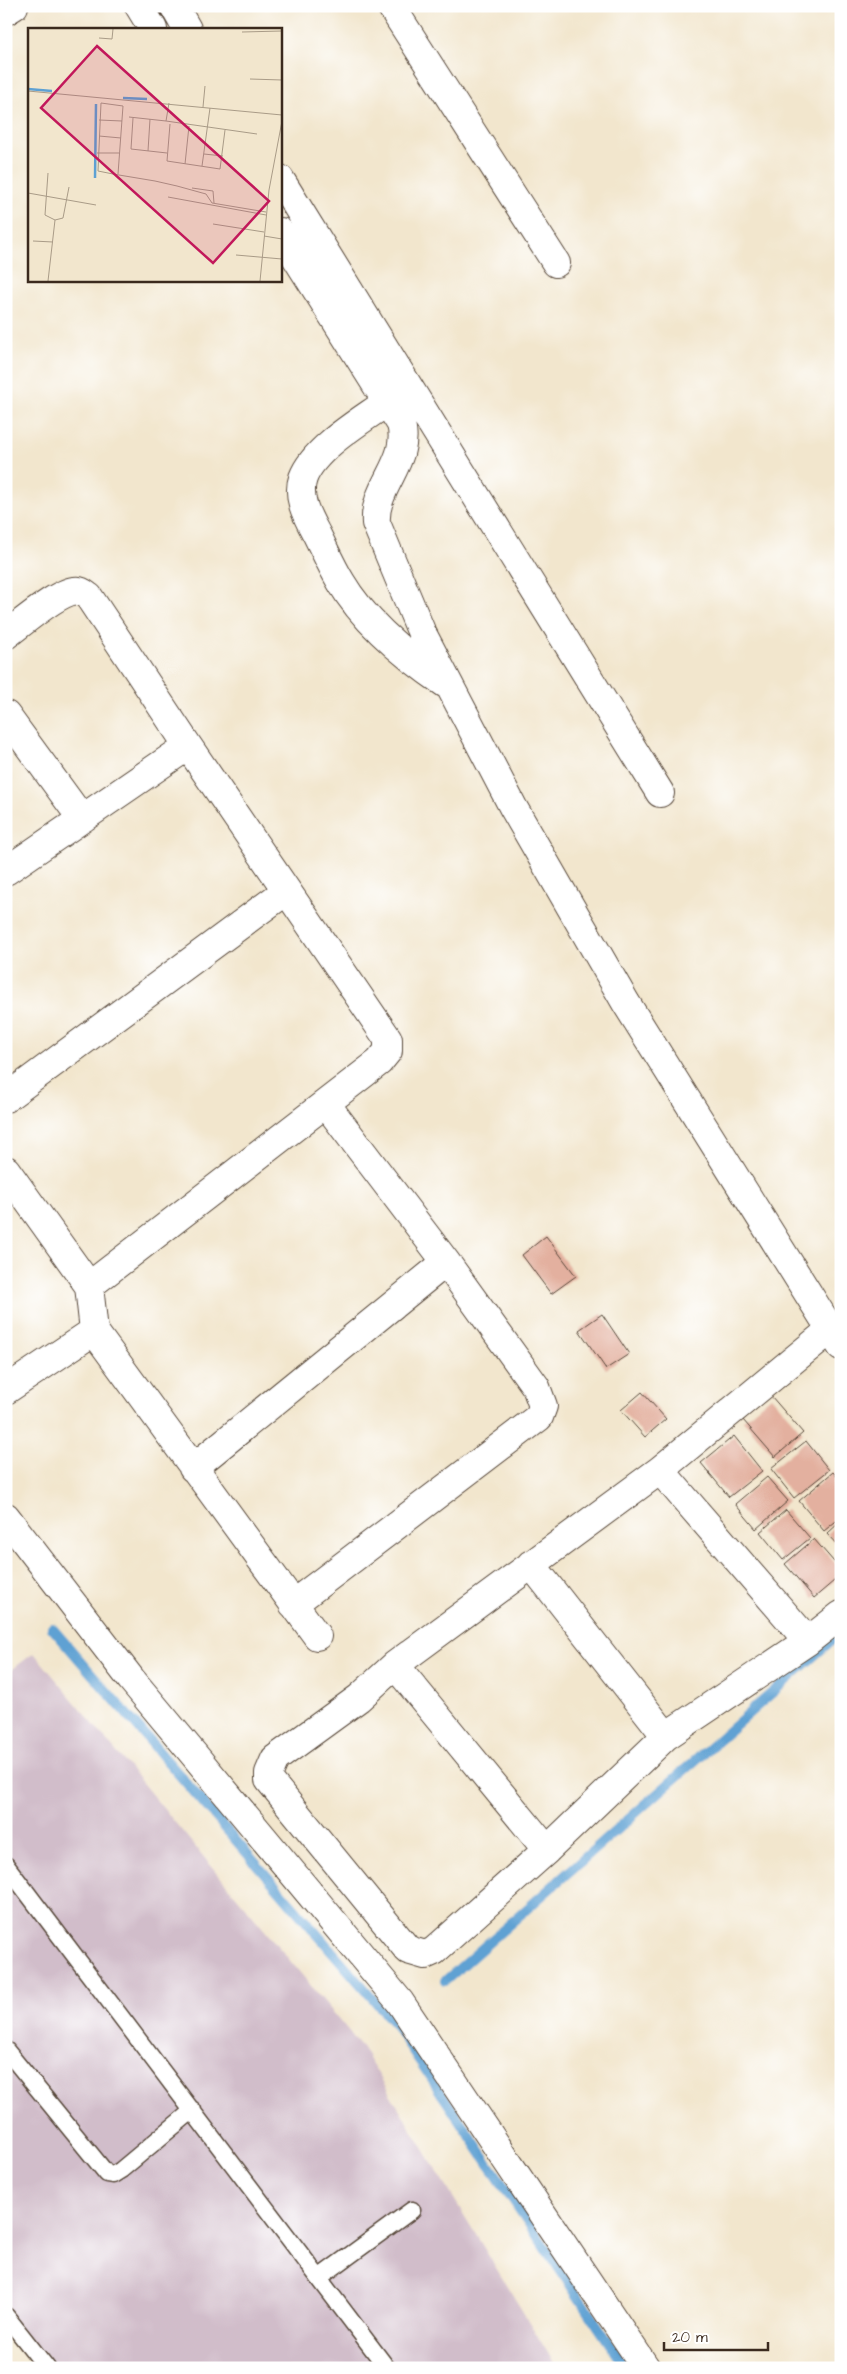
<svg xmlns="http://www.w3.org/2000/svg" width="847" height="2374" font-family="'Architects Daughter',sans-serif">
  <style>
    .industrial { fill: #d1bdca }
    .lines { fill: none; stroke-linecap: round; stroke-linejoin: round }
    .stream { stroke: #5ea1d3; stroke-width: 10 }
    .building { fill: #e3b09f }
    .lane-casing { stroke: #564638; stroke-width: 19 }
    .street-casing { stroke: #564638; stroke-width: 30 }
    .secondary-casing { stroke: #564638; stroke-width: 30 }
    .lane { stroke: #fff; stroke-width: 16 }
    .street { stroke: #fff; stroke-width: 28 }
    .secondary { stroke: #fff; stroke-width: 28 }
    .inset-river { fill: none; stroke: #5ea1d3; stroke-width: 2.5 }
    .inset-road { fill: none; stroke: #a99b87; stroke-width: 1 }
    .view { fill: #c2185b; fill-opacity: 0.15; stroke: #c2185b; stroke-width: 2.5 }
    .inset-edge { fill: none; stroke: #3b2a1e; stroke-width: 2.5 }
  </style>
  <rect width="100%" height="100%" fill="#fff"/>
  <filter id="ink" filterUnits="userSpaceOnUse"><feTurbulence type="fractalNoise" baseFrequency=".02" numOctaves="2"/><feDisplacementMap in="SourceGraphic" scale="10" xChannelSelector="R" yChannelSelector="G"/><feConvolveMatrix kernelMatrix="1 2 1 2 8 2 1 2 1" color-interpolation-filters="sRGB"/></filter>
  <filter id="wash" filterUnits="userSpaceOnUse"><feTurbulence type="fractalNoise" baseFrequency=".0096" numOctaves="4" result="noise"/><feDisplacementMap in="SourceGraphic" scale="20" xChannelSelector="R" yChannelSelector="G"/><feGaussianBlur stdDeviation="1.12" result="paint"/><feColorMatrix in="noise" values="0 0 0 0 0 0 0 0 0 0 0 0 0 0 0 0 0 1.4 0 .05"/><feComposite in="paint" operator="in"/></filter>
  <g filter="url(#wash)">
    <rect width="100%" height="100%" fill="#f2e6cd"/>
    <path class="industrial" d="M34,1653L361,2046L557,2368H37L6,2329V1674Z"/>
    <g class="lines">
      <path class="stream" d="M52,1628L394,2023L626,2368
        M445,1981L841,1632"/>
    </g>
    <g id="blocks">
      <path class="building" d="M546,1236L576,1276L551,1294L522,1255Z
        M602,1314L629,1354L606,1369L579,1330Z
        M642,1392L666,1419L645,1437L621,1410Z
        M771,1396L803,1433L775,1457L743,1420Z
        M734,1436L762,1471L729,1497L701,1463Z
        M806,1441L829,1470L794,1498L771,1469Z
        M833,1472L841,1481V1517L824,1531L799,1501Z
        M767,1477L788,1501L756,1529L735,1504Z
        M786,1510L810,1538L783,1560L760,1532Z
        M841,1521V1549L827,1534Z
        M814,1539L841,1570V1575L814,1598L785,1564Z"/>
    </g>
  </g>
  <g filter="url(#ink)">
    <use href="#blocks" fill-opacity="0" stroke="#564638" stroke-width="1"/>
    <g class="lines">
      <defs>
        <path id="lane" d="M6,1865L387,2368
          M6,2050L107,2174L113,2175L121,2170L193,2110
          M320,2277L412,2210
          M6,2316L47,2368"/>
        <path id="street" d="M139,6L153,29
          M174,6L187,29
          M391,6L556,263
          M280,179L660,793
          M280,232L401,424C411,461 373,487 376,523L421,631L513,807L626,1003L841,1346
          M387,402C361,421 314,448 303,478C296,498 308,518 317,535C325,551 332,567 341,582C365,623 408,658 446,684
          M6,635C20,625 64,586 79,591C82,591 86,595 89,597L188,746L388,1039V1051L379,1062L89,1286
          M6,715L82,819
          M6,871L188,746
          M6,1098L286,891
          M6,1170L89,1286L94,1331
          M830,1330L660,1470L395,1665L359,1698L275,1759L269,1773V1780L408,1950L425,1955L434,1951L547,1850L666,1736L808,1641L841,1615
          M6,1390L94,1331L317,1636
          M193,1468L446,1262
          M660,1470L808,1641
          M6,1517L131,1679L400,2002L646,2368
          M531,1564L666,1736
          M293,1604L539,1417L543,1406L536,1387L446,1262L326,1104
          M395,1665L547,1850"/>
        <path id="secondary" d="M6,11L14,6"/>
      </defs>
      <use href="#lane" class="lane-casing"/>
      <use href="#street" class="street-casing"/>
      <use href="#secondary" class="secondary-casing"/>
      <use href="#lane" class="lane"/>
      <use href="#street" class="street"/>
      <use href="#secondary" class="secondary"/>
    </g>
  </g>
  <g transform="translate(28 28)">
    <rect width="254" height="254" fill="#f2e6cd"/>
    <path class="inset-river" d="M0,61L24,63M95,70L119,71M67,150L68,76"/>
    <path class="inset-road" d="M214,4L254,3M71,10L84,11L85,1M222,51L254,52M0,63L254,87M175,79L177,58M101,89L138,93L141,75M105,90L103,121L139,125M71,92L94,93M138,93L229,106M142,96L139,133L192,141L197,102M71,108L93,110M120,123L122,91M69,125H91M176,126L195,128M157,136L161,98M174,138L182,80M20,145L17,187L27,192M90,146L95,78L73,75L70,143L85,146L127,153L149,158L178,166L184,175L238,184M164,160L185,163L186,175M0,165L68,177M140,169L238,187M185,196L236,204M236,208L254,211M5,213L25,214M208,227L254,231M20,253L27,192L35,190L41,159M232,253L241,162L254,93"/>
    <path class="view" d="M69,18L241,173L185,235L13,80Z"/>
    <rect width="254" height="254" class="inset-edge"/>
  </g>
  <rect width="847" height="2374" fill="none" stroke="#fff" stroke-width="25"/>
  <path d="M664 2342v8h104v-8" fill="none" stroke="#3b2a1e" stroke-width="2.5"/>
  <text x="672" y="2342" font-size="15" fill="#3b2a1e" stroke="#ffffff" stroke-width="4" paint-order="stroke">20 m</text>
</svg>
